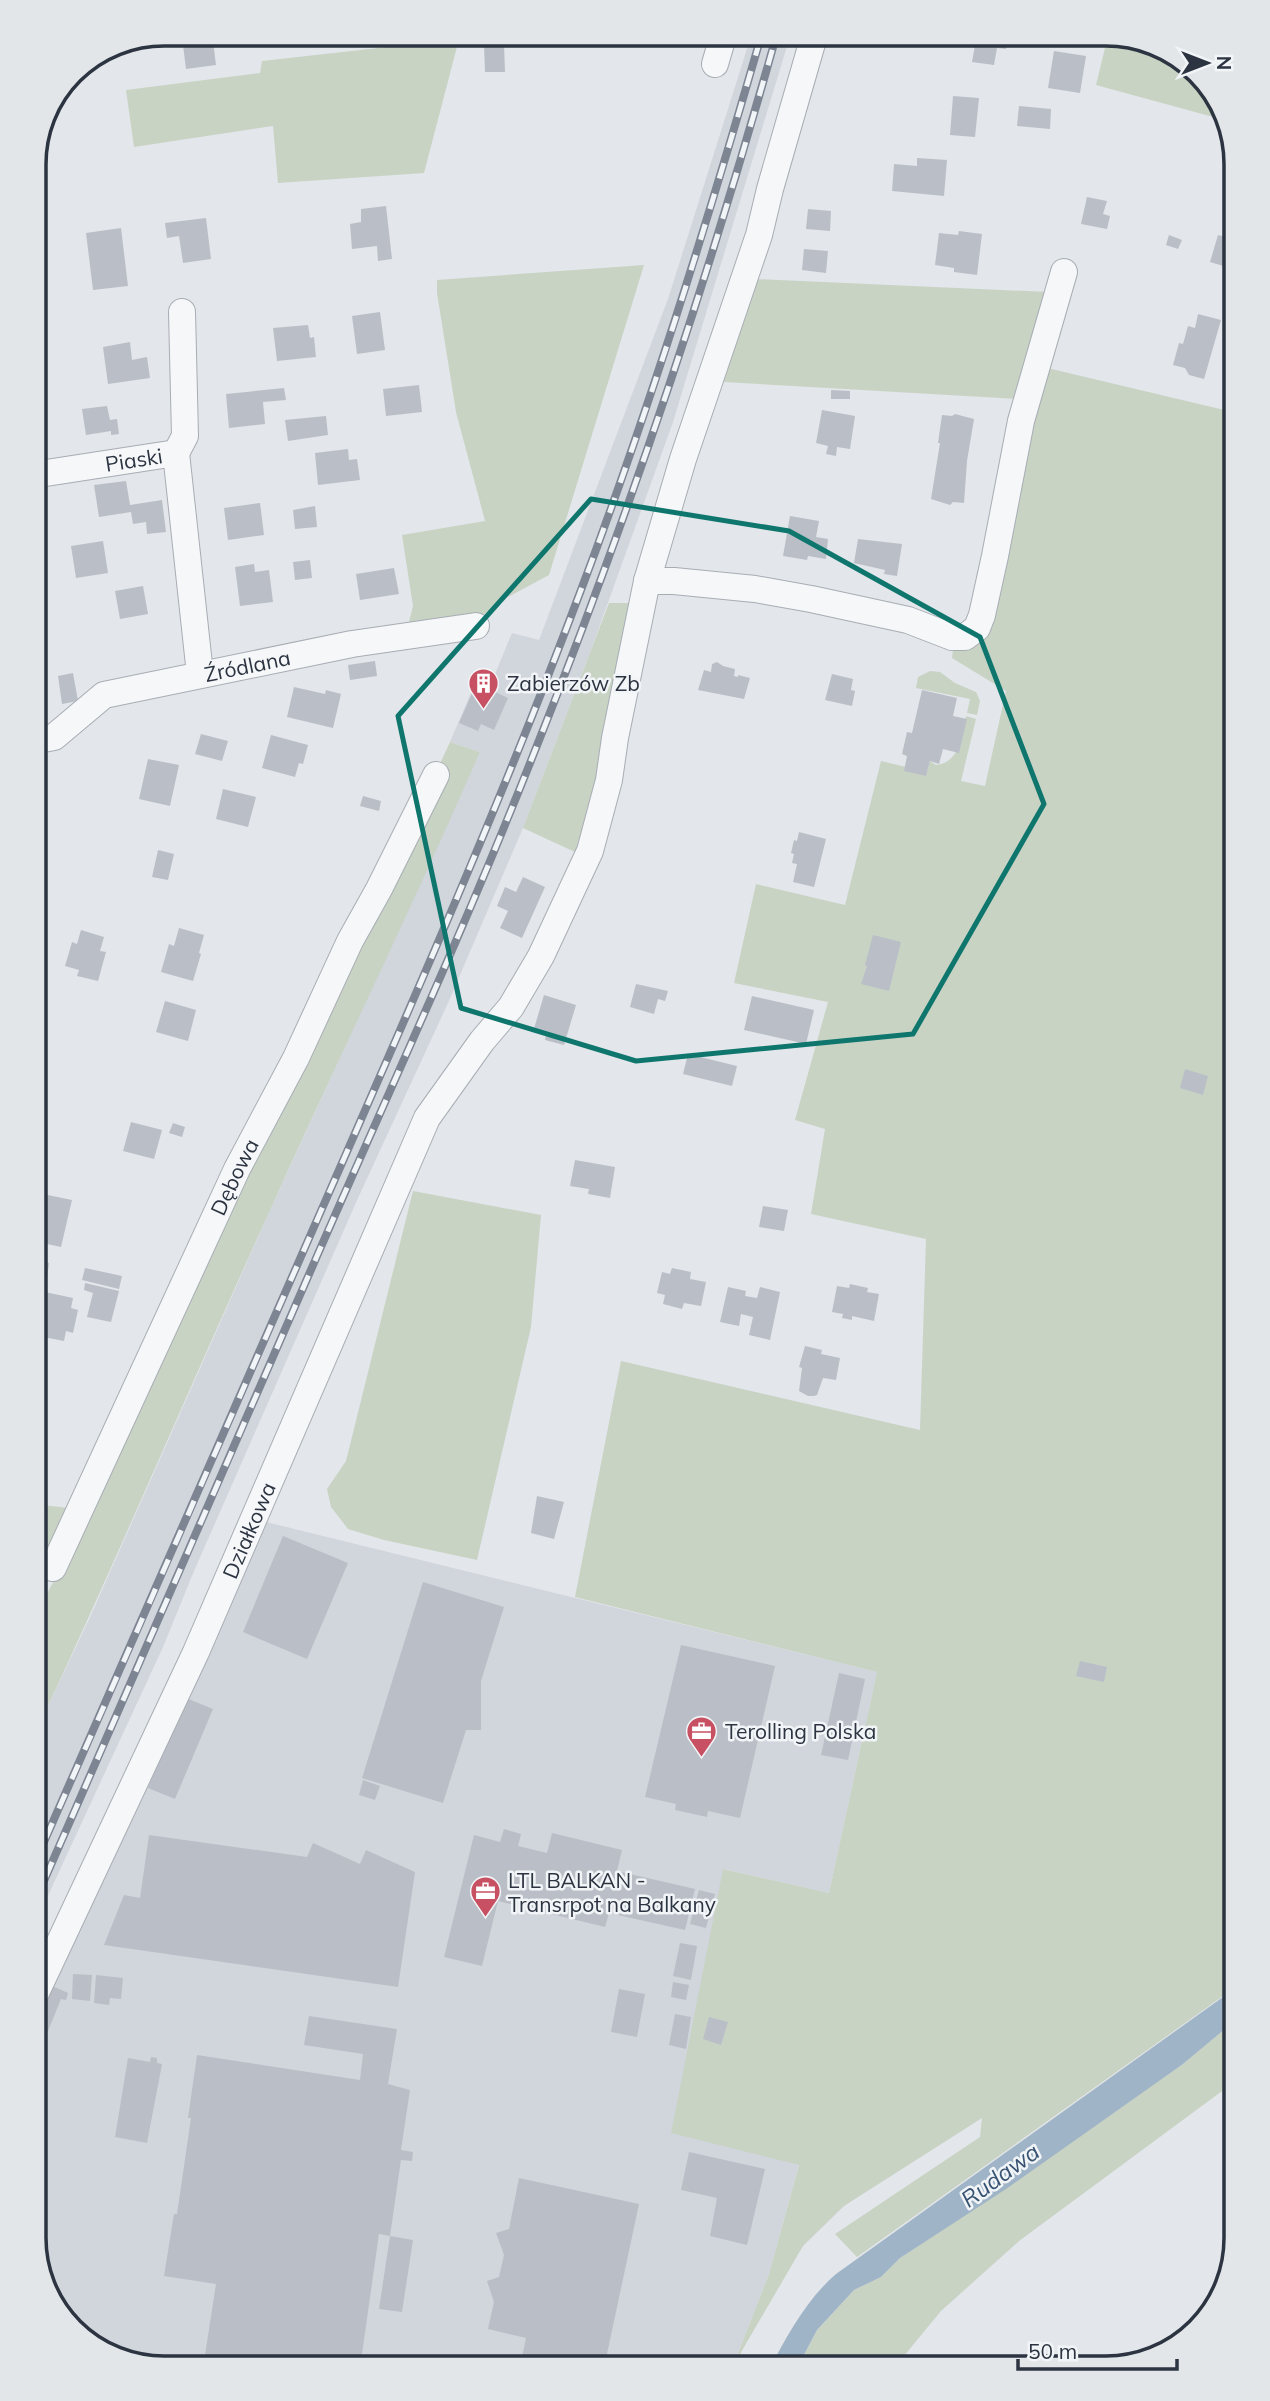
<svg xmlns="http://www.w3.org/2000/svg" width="1270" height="2401" font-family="Mulish,sans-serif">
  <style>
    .built { fill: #d1d5dc }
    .green { fill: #c8d3c4 }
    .water { fill: #a0b4c8 }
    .building { fill: #babfc7 }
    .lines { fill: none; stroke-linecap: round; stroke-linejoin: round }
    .minor-casing { stroke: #a8adb4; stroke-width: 28 }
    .minor { stroke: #f5f7f9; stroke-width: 26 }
    .rail-casing { stroke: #7d8593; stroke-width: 8 }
    .rail { stroke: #f2f5f7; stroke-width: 5; stroke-dasharray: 16; stroke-linecap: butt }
    .marked { fill: none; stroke: #0f766e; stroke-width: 5; stroke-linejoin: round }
    .labels { text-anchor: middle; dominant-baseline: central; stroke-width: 5; stroke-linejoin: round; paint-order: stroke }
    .street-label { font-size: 21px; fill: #2c3441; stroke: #f2f5f7 }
    .poi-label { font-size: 21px; fill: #2c3441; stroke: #f2f5f7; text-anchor: start }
    .water-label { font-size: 23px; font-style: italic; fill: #385373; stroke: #f2f5f7 }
    .rim { fill: none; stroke: #2c3441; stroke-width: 3.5 }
  </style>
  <rect width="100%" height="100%" fill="#e3e6ea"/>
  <path class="built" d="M752,33H791L673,422L592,647L523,828L448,1003L358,1198L194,1571L163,1647L33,1928V1738L91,1615L267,1217L480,752L450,742L479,674L493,679L512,633L539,640L668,299Z
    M262,1521L877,1672L829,1893L724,1869L799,2164L769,2274L732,2368L155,2367L91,2346L43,2288L33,2238V2017L128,1817Z"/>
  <path class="green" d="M1039,34H1116L1185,60L1227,113L1228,121L1096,85L1105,48Z
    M459,39L424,173L278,183L273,126L134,147L126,90L260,73L262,61Z
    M644,265L549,575L506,598L476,620L407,630L413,606L402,535L485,521L456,412L437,293V280Z
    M754,279L1049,292L1019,399L724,382Z
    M1043,367L1237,413V1986L857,2257L835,2234L980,2137L982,2118L844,2206L803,2246L733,2366L769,2274L799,2165L671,2133L723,1869L829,1893L877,1672L575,1597L621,1361L920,1430L926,1239L811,1214L825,1129L795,1120L828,1002L734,983L756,884L845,905L881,761L927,772L930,761L936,765C960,763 962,735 966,716L976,719L961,781L985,786L1006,691L952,658L954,642L981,637Z
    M609,603H629L594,793L575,852L523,828Z
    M930,671L940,672L955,683L976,692L980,701L977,715L967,713L970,699L916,688L918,677Z
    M450,742L480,752C412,908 337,1061 267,1217C188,1390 114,1566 33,1738V1619L90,1515L210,1242L361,935Z
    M413,1191L541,1215L531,1327L477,1560L384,1540L348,1529L331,1507L327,1489L346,1461Z
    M33,1504L69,1508L33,1578Z
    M1237,2019V2080L1019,2241L941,2311L894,2368H797L817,2330L854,2290L881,2277L900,2258L1183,2064Z"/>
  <path class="water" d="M1237,1987V2019L1183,2064L1006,2189L900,2258L881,2277L854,2290L817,2330L797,2368H770C788,2334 807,2299 836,2274Z"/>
  <path class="building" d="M212,33L216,65L186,69L182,37Z
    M517,33H543V45L517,47Z
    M897,33L933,34L932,43L897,39Z
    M977,34L1008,37L1006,49L997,48L994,65L972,62Z
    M484,45H504L505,72H485Z
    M1054,51L1086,56L1080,93L1048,88Z
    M953,96L979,98L975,137L950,135Z
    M1019,106L1051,109L1050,129L1017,126Z
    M917,158L947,160L944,196L892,191L894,164L917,166Z
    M1087,197L1107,201L1103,214L1110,216L1107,229L1081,224Z
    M386,206L392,259L378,261L377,246L352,249L350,224L361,222V209Z
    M808,209L831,211L830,231L806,229Z
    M206,218L211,259L183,263L179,236L167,238L165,223Z
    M121,228L128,286L93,290L86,233Z
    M959,231L982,234L977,275L954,272V268L935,265L939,233L958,235Z
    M1169,235L1182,240L1178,249L1166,245Z
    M1218,235L1237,240V270L1210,262Z
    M804,249L828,251L826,273L802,270Z
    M380,312L385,350L357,354L352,316Z
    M1198,314L1221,320L1204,379L1189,375L1185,368L1173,365L1179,343L1183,344L1188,326L1195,328Z
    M308,325L310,338L314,337L316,357L277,361L273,328Z
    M130,342L132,360L147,357L150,378L108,384L103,347Z
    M419,385L422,412L386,416L383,389Z
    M284,388L286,400L263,402L265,424L229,428L226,394Z
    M831,390L850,391V399H831Z
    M107,406L110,420L117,419L119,434L111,435V431L86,435L82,409Z
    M822,410L855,416L850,449L837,447L836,456L826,454L828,446L816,443Z
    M955,414L974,419L967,461L964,503L953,502L950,505L931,499L940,443H938L942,415L952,416Z
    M326,416L328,435L288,441L285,420Z
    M348,449L349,460L357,459L360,480L318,485L315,453Z
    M126,481L130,505L162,500L166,532L147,534L146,522L133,524L131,512L99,517L94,485Z
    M260,503L264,535L228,540L224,508Z
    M315,506L317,527L295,529L293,510Z
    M790,516L819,521L816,537L828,539L826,559L808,556L807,560L783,556Z
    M858,539L902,544L897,576L884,574L885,570L854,563Z
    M103,541L108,573L76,578L71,546Z
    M310,560L312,578L295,580L293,562Z
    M254,564L255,572L269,570L273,602L240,606L235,567Z
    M394,568L399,594L360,600L356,574Z
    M143,586L148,614L120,619L115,591Z
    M375,661L377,676L350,680L348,665Z
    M717,662L723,666L735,669L734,676L738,677V675L750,678L744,699L698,690L704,670L711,672L712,664Z
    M73,673L78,701L62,704L58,676Z
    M832,674L853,679L851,690L855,691L852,706L825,700Z
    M479,677L498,685L495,692L508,698L494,730L481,724L478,731L459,723Z
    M294,687L325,694L326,690L341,694L333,728L287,717Z
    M922,690L957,698L953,716L967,719L959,753L943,749L939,764L930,761L926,776L904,771L907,756L902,754L907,732L912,733Z
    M201,734L228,741L222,761L195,754Z
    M271,735L308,745L303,764L299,763L295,777L262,768Z
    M148,759L179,765L170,806L139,799Z
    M223,789L256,797L248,827L216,819Z
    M363,796L381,801L379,811L360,806Z
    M799,832L826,839L814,887L793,882L797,864L792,863L794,854L791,853L794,840L797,841Z
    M158,850L174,854L168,880L152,877Z
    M523,877L545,887L522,938L500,928L508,911L497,906L505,887L516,892Z
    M33,916L43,919L34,950H33Z
    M179,928L204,935L199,953L201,954L193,981L161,972L169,944L174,946Z
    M81,930L104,937L100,951L106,952L98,981L77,976L79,970L65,966L72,942L77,944Z
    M873,935L901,942L889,991L861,984L867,966L865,965Z
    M636,984L668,991L665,1001L658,999L654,1014L630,1007Z
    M544,995L576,1005L564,1045L545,1040L546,1035L533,1032Z
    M752,996L814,1010L806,1044L744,1030Z
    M165,1001L196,1010L188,1041L156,1032Z
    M688,1054L737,1066L732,1086L683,1074Z
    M1185,1069L1208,1076L1203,1095L1180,1088Z
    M131,1122L162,1130L154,1159L123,1151Z
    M173,1123L185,1127L182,1137L169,1133Z
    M575,1160L615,1167L610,1198L588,1194L589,1189L570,1186Z
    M33,1192L72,1200L61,1247L38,1242L39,1238L33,1237Z
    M763,1206L788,1210L784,1231L759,1227Z
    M33,1260L49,1263L45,1292L73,1298L71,1308L78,1310L73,1333L66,1331L64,1341L33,1335V1307L37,1290H33Z
    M85,1268L122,1276L119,1289L82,1280Z
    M672,1268L691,1272L690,1279L706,1282L701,1306L684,1303L682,1309L663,1304L665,1295L657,1293L662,1272L670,1274Z
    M85,1283L119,1291L111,1322L87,1317L93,1293L84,1290Z
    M850,1284L868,1288L867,1292L879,1294L874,1321L852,1316V1320L842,1318L843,1314L832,1312L837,1286L849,1288Z
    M728,1287L746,1291L745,1296L757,1298L760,1287L780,1292L770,1340L749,1335L753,1317L741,1314L739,1326L720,1322Z
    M805,1346L822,1350L821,1354L840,1358L836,1380L823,1378L817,1395L814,1396H808L799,1391L802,1368L799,1367Z
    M537,1496L564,1502L554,1539L531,1533Z
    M283,1536L348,1563L307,1659L243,1632Z
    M423,1582L504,1607L481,1681V1730H466L443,1803L362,1778Z
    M681,1645L775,1666L740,1818L708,1811L707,1817L675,1810L676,1804L645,1797Z
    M1080,1661L1107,1667L1104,1682L1076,1676Z
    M839,1673L865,1679L848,1760L821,1755Z
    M186,1698L213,1709L175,1799L148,1788Z
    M363,1780L380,1786L375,1800L359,1795Z
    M504,1829L521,1834L518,1846L547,1853L552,1833L622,1850L617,1871L695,1889L685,1930L609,1913L605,1927L498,1901L482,1966L444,1957L474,1835L500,1842Z
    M149,1835L307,1857L313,1843L360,1864L366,1850L415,1872L398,1987L104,1945L124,1895L140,1898Z
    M699,1890L715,1894L706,1928L690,1924Z
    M680,1943L697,1946L691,1980L673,1976Z
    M73,1974L92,1975L90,2001L72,1999Z
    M96,1975L123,1978L121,1999L110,1998L109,2005L94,2003Z
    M673,1982L689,1985L686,2000L671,1997Z
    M50,1985L68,1993L66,2000L61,1999L33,2068V2026Z
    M619,1989L645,1994L637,2037L611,2032Z
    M675,2014L691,2017L686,2049L669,2045Z
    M309,2016L397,2029L388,2084L410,2090L401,2150L413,2152L412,2161L401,2160L390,2236L379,2234L360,2368H203L216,2284L164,2276L174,2214H177L191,2118H188L197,2055L360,2080L363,2054L304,2045Z
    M709,2017L728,2022L721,2045L703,2039Z
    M151,2057L157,2058V2063L162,2064L147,2143L115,2137L128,2058L150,2062Z
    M689,2152L765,2169L747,2245L710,2236L717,2198L681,2190Z
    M519,2178L639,2204L604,2368H529L520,2366L526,2338L488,2329L494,2302L487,2281L499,2277L504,2255L496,2233L509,2229Z
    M390,2236L413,2240L402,2312L379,2309Z"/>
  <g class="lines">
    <defs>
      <g id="minor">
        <path d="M715,64L724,33"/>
        <path d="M176,453L200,674"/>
        <path id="s1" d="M33,475L176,453L185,436L182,312"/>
        <path d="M647,581H674L755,589L811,599L908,620L952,637H965L977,628L982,615L995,556L1021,421L1064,272"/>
        <path id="s2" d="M33,741L54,737L104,695L352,644L476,626"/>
        <path id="s3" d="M33,1562L53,1568L237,1169L296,1058L350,941L379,889L436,775"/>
        <path id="s4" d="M33,1999L196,1652L427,1118L482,1041L511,1007L541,956L590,851L609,780L615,738L647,581L683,459L759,235L770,189L815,33"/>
      </g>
    </defs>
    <use href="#minor" class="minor-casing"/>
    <use href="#minor" class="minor"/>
    <defs>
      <path id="rail" d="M33,1867C132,1643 230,1419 328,1195C416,994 504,795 581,590C650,408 708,221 762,33
        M33,1906C128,1689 223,1472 317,1256C390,1089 467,923 534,753C628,518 709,278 777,33"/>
    </defs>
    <use href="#rail" class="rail-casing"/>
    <use href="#rail" class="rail"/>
  </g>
  <path class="marked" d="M591,499L789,531L980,637L1044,804L913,1034L636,1061L461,1008L398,716Z"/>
  <defs>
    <symbol id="building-pin" viewBox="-11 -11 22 30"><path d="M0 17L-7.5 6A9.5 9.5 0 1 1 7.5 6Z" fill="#c75063" stroke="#f2f5f7"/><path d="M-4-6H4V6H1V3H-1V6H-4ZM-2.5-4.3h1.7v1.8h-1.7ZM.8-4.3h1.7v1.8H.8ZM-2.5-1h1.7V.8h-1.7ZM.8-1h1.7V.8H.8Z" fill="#fff"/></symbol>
    <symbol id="office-pin" viewBox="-11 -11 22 30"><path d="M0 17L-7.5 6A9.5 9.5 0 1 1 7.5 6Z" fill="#c75063" stroke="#f2f5f7"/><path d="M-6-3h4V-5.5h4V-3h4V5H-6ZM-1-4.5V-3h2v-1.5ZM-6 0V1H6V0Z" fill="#fff"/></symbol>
  </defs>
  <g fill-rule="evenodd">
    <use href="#building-pin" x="466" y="666" width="35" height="47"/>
    <use href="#office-pin" x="684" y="1714" width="35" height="47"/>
    <use href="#office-pin" x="468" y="1874" width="35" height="47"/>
  </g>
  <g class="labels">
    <g class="street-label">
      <text stroke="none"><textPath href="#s1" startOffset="102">Piaski</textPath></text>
      <text stroke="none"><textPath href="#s2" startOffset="233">Źródlana</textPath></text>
      <text stroke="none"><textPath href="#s3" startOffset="452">Dębowa</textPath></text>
      <text stroke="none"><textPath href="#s4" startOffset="516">Działkowa</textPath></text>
    </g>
    <g class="poi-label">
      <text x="507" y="683">Zabierzów Zb</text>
      <text x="725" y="1731">Terolling Polska</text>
      <text x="508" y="1880">LTL BALKAN -<tspan x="508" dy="24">Transrpot na Balkany</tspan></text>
    </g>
    <g class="water-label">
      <text transform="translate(1000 2175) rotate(-36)">Rudawa</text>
    </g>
  </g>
  <path d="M0 0H1270V2401H0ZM164 46H1106A118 118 0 0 1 1224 164V2238A118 118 0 0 1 1106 2356H164A118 118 0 0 1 46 2238V164A118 118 0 0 1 164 46Z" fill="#e2e6e8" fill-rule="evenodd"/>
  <path class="rim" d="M164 46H1106A118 118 0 0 1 1224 164V2238A118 118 0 0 1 1106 2356H164A118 118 0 0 1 46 2238V164A118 118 0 0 1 164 46Z"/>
  <g transform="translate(1207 63) rotate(90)" stroke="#f2f5f7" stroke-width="5" paint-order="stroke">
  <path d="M0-5L12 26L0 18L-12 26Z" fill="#2c3441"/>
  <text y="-10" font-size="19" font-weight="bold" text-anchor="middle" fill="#2c3441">N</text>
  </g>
  <path d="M1018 2359v10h159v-10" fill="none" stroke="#2c3441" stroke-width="3.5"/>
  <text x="1028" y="2359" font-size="21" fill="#2c3441" stroke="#f2f5f7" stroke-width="5" paint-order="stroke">50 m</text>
</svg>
